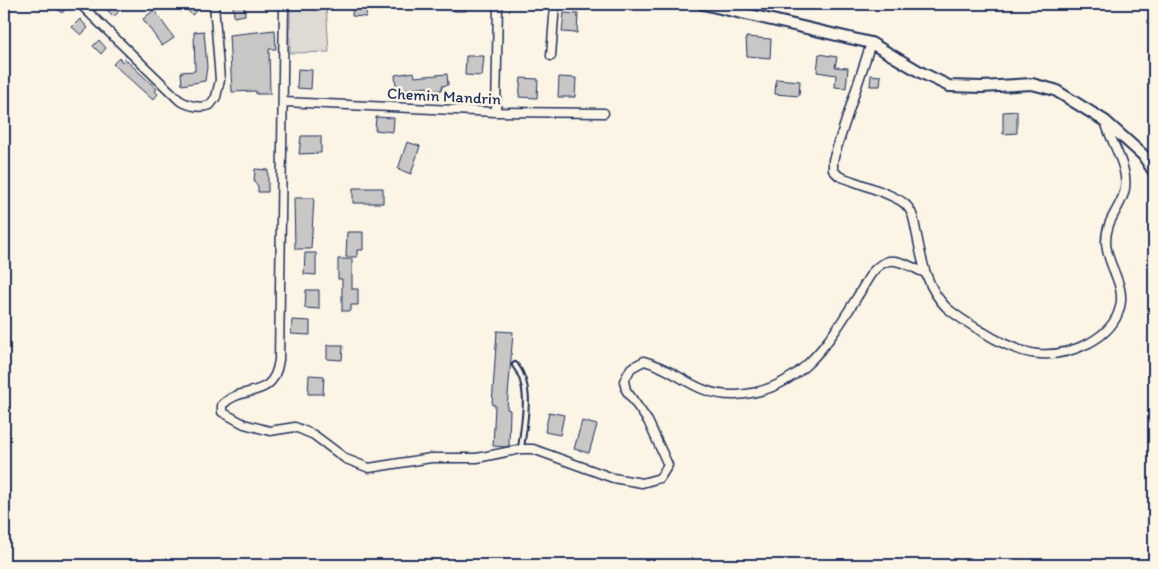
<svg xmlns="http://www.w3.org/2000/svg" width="1158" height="569" font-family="Itim,sans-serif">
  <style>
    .green { fill: #dfdbd4; stroke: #7d8599 }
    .building { fill: #c8c7c6; stroke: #1b2f5e }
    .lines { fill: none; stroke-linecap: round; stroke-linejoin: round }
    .service-casing { stroke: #1b2f5e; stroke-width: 8 }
    .minor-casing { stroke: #1b2f5e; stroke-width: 11 }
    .tertiary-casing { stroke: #1b2f5e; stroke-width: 14 }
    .service { stroke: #fcf5e5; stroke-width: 4 }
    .minor { stroke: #fcf5e5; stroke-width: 8 }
    .tertiary { stroke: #fcf5e5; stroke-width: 10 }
    .labels { text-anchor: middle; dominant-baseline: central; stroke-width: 5; stroke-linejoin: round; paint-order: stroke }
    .street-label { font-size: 16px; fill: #1b2f5e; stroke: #fcf5e5 }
  </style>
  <rect width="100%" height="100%" fill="#fcf5e5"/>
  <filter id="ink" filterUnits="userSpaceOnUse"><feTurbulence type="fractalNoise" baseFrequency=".02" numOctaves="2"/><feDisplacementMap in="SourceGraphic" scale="10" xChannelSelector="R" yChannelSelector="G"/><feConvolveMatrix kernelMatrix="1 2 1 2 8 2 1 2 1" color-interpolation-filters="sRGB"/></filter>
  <g filter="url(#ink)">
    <path class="green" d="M290,4H326L329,52L290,53Z"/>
    <path class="building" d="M52,4H71L62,13Z
      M101,4H112L119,11L114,17Z
      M181,4H205L192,15Z
      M233,4H244L245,15L234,17Z
      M353,4H367L366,17L352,16Z
      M454,4H466V11H454Z
      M154,10L174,38L162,46L143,19Z
      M564,13L578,14L577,33L562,32Z
      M80,19L88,28L81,35L72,27Z
      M275,30L276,49H269L270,94H256V91L232,92L229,35Z
      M204,31L207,67L205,81L182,85L181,72L195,71L194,32Z
      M746,37L771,39L770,58L747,56Z
      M99,40L106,48L101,54L93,46Z
      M819,54L837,57L835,67L848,68L846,88L835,87L836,75L817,72Z
      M466,56H484L482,76L465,75Z
      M119,58L122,62L125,59L157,89L155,91L158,94L153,100L113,64Z
      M298,69L312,70L311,89L297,88Z
      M414,72L415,77L447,74L448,85L442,86V90L427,91V87L401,90L400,85L396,86L395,75Z
      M871,75L881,76L880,86H870Z
      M559,77L576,78L575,97H558Z
      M521,78L538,79L537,98L519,97Z
      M776,79L800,81L799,96L775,94Z
      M1017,111V133L1003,134V112Z
      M376,117L394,118L393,132L375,130Z
      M301,136H321V153L299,154Z
      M407,142L420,146L411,174L398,169Z
      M255,169L268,170V192H258V186L254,181Z
      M353,188H383V203H353Z
      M294,198H314L311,249H295Z
      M347,232H363V250H357V257H346Z
      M305,253H316V275L304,274Z
      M338,259H352V289H358V305H351V311H342V279H338Z
      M306,290H319V309L305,308Z
      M292,320L310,321V335L291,334Z
      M497,331L513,332L507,409L510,410L509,446L505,447L493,446L495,405H492Z
      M327,345H343L342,360L327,359Z
      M309,375L324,376L323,394H308Z
      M549,412L564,415L560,435L545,432Z
      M582,421L597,425L589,453L574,449Z"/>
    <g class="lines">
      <defs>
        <path id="service" d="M515,365C533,388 524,421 521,449"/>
        <path id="minor" d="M80,4L179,100C189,106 199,109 210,105L216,97L220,80L214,4
          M284,4L279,360C273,402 244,383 222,405V412L244,424L270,431L295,427L314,435L346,459L369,468L431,458H477L521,449H533L613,478L642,483L660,478L668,465L648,421L626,390L624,381L631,368L644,361C679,370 695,396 735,395C800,392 829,342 859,294C867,281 873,265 889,261C900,259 915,269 925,273
          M871,43L833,160V170L839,176C854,182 896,195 905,204C913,211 914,221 916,231C922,259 925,286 946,307C957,317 971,325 983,332C1020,355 1049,363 1089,343C1104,335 1116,324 1120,307C1126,284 1106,264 1106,242C1106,220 1118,212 1124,193C1131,169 1111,144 1105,121
          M551,56L555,4
          M284,102L496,112L604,113
          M496,112L498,4"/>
        <path id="tertiary" d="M703,4L871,43L922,73L949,86L982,87L1032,84L1055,90L1105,121L1143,155L1154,172"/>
      </defs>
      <use href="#service" class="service-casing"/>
      <use href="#minor" class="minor-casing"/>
      <use href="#tertiary" class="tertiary-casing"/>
      <use href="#service" class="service"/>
      <use href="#minor" class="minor"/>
      <use href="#tertiary" class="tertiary"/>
    </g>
  </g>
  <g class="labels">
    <g class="street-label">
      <text transform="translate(444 96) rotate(3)">Chemin Mandrin</text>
    </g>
  </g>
  <rect width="1158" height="569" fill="none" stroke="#fcf5e5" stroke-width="20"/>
  <rect x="10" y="10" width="1138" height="549" fill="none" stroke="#1b2f5e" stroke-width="2" filter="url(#ink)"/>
</svg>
